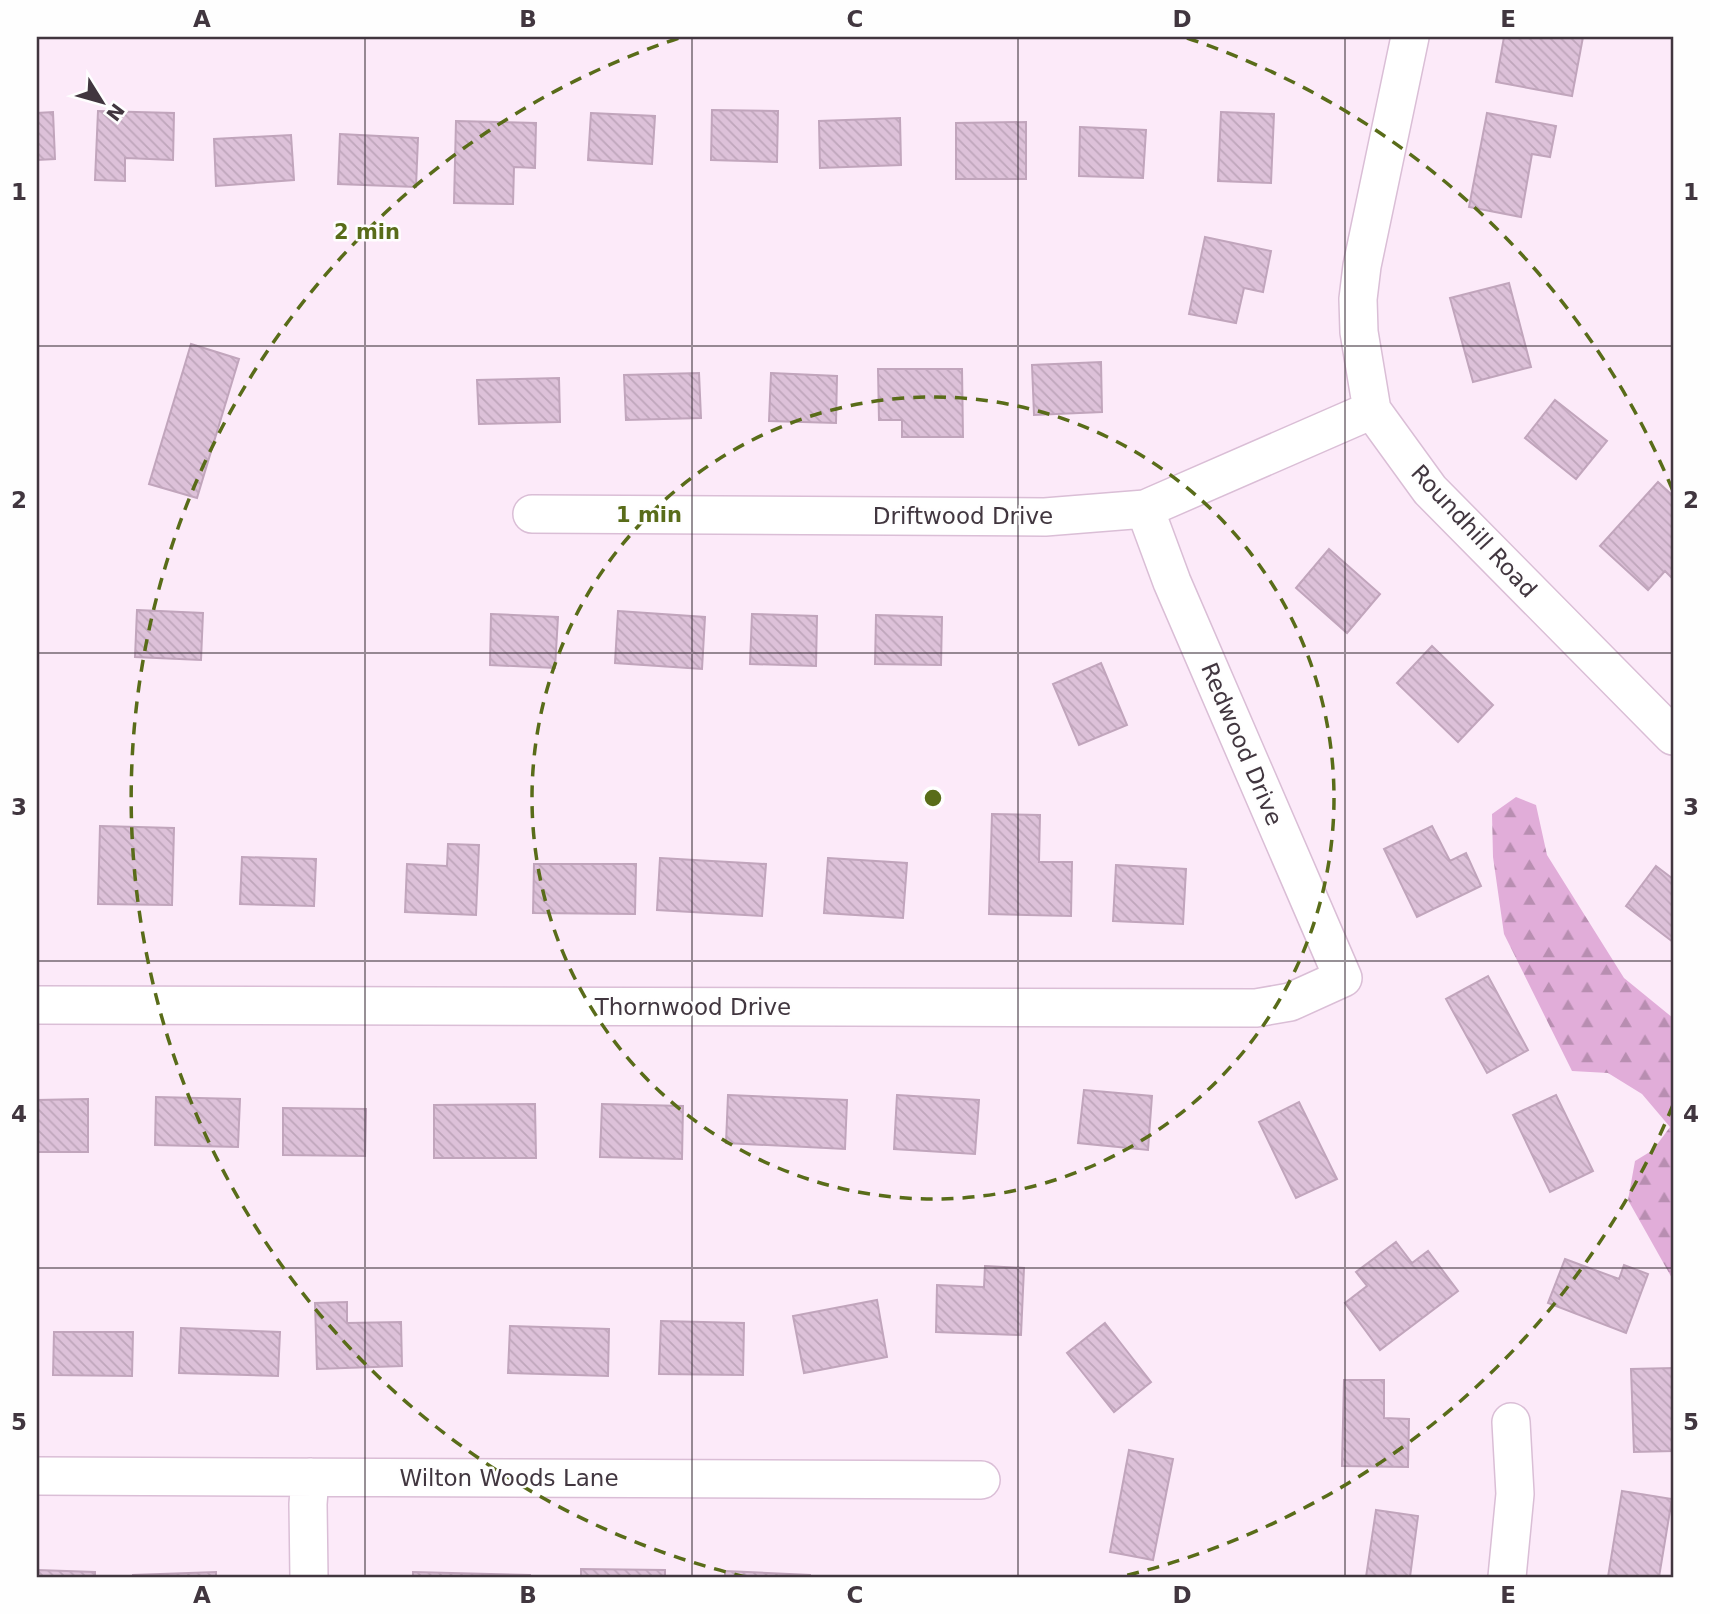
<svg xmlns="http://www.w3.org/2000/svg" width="1710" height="1614" font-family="'DejaVu Sans',sans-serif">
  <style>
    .forest { fill: url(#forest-firs) }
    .building { fill: url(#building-back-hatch); stroke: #c1a5bc; stroke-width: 2 }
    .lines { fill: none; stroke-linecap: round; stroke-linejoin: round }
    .minor-casing { stroke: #dabed6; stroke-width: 40 }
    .minor { stroke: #fff; stroke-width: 37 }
    .grid { fill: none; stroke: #41363f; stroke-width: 2; stroke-opacity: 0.55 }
    .ring { fill: none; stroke: #596c19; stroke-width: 3.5; stroke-dasharray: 12 9 }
    .labels { text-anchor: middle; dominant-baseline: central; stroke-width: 5; stroke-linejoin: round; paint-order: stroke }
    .street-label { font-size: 23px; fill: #41363f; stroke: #fefefe }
    .centre { fill: #596c19; stroke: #fefefe; stroke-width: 3.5 }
    .ring-label { font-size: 21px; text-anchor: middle; font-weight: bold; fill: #596c19; stroke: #fefefe; stroke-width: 5; stroke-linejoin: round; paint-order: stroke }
    .neatline { fill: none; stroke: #41363f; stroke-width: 2.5 }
    .grid-label { font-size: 23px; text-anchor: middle; font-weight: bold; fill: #41363f }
  </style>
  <defs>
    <pattern id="forest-firs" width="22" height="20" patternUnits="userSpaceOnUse" patternTransform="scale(1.75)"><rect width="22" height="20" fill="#e1add9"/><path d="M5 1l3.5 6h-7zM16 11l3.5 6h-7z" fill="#b88eb1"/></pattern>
    <pattern id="building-back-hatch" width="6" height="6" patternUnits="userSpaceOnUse" patternTransform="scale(1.75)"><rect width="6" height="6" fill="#ddc1d9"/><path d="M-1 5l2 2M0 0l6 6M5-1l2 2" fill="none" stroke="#bfa6bb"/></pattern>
  </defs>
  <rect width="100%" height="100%" fill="#fceaf9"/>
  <path class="forest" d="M1516,797L1536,805L1547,855L1624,978L1673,1018V1280L1628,1200L1635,1161L1653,1150L1670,1127L1642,1094L1608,1073L1572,1071L1504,934L1493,857L1492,814Z"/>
  <path class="building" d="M1504,37H1583L1572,96L1496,82Z
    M712,110L778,111L777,162L711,160Z
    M98,111L174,113L173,160L125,158V181L95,180Z
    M53,112L55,159L37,160V113Z
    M1221,112L1274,114L1271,183L1218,181Z
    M591,113L655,116L652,164L588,160Z
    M1487,113L1556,126L1550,157L1532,154L1521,217L1469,207Z
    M900,118L901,165L820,168L819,121Z
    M456,121L536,123L535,168L514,167L513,204L454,203Z
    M1026,122V179H956V123Z
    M1080,127L1146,130L1143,178L1079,176Z
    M340,134L418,138L416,187L338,184Z
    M291,135L294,180L216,186L214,139Z
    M1205,237L1271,251L1263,292L1244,288L1236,323L1189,314Z
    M1509,283L1531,367L1473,382L1450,298Z
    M191,344L239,359L197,498L149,484Z
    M1101,362L1102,412L1034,415L1032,365Z
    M878,369H962L963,437H902V420H879Z
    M699,373L701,418L626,420L624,375Z
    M771,373L837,376L836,423L769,421Z
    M559,378L560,422L479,424L477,380Z
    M1555,400L1607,441L1576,479L1525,438Z
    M1658,482L1673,496V579L1665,571L1648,590L1600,546Z
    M1329,549L1380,594L1347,633L1296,588Z
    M137,610L203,613L201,660L135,657Z
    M618,611L705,617L702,669L615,663Z
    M491,614L558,617L555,668L490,665Z
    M752,614L817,616L816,666L750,664Z
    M876,615L942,617L941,665L875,664Z
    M1432,646L1493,705L1458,742L1397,683Z
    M1101,663L1127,725L1079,745L1053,684Z
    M992,814L1040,815L1039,862H1072L1071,916L989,914Z
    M100,826L174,828L172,905L98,904Z
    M1432,826L1450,861L1466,853L1481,886L1417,917L1384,849Z
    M448,844L479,845L476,915L405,912L407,864L447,866Z
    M242,857L316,859L314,906L240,904Z
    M660,858L766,864L762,916L657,910Z
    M828,858L907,863L903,918L824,913Z
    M534,864H636L635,914L533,913Z
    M1116,865L1186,869L1183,924L1113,921Z
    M1656,866L1673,879V942L1626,906Z
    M1488,976L1528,1050L1487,1073L1446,999Z
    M1084,1090L1152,1096L1148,1150L1078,1143Z
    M728,1095L847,1100L845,1149L726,1143Z
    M897,1095L979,1100L975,1154L894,1149Z
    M1556,1095L1593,1171L1550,1192L1513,1115Z
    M156,1097L240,1099L238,1147L155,1145Z
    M88,1099V1152H37V1100Z
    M1299,1102L1337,1179L1296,1198L1259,1122Z
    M535,1104L536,1158H434V1105Z
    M602,1104L683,1106L682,1159L600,1157Z
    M283,1108L366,1109L365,1156L283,1155Z
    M1396,1242L1412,1263L1428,1251L1458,1291L1380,1350L1345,1303L1367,1286L1356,1272Z
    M1565,1259L1619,1279L1624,1265L1648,1274L1626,1333L1548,1303Z
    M985,1266L1024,1268L1021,1335L936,1332L937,1285L984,1287Z
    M877,1300L887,1357L804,1373L793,1316Z
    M347,1302V1323L401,1322L402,1366L317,1369L315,1303Z
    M661,1321L744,1323L743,1375L659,1374Z
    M1105,1323L1151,1382L1114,1412L1067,1353Z
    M510,1326L609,1329L608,1376L508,1373Z
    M181,1328L280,1332L278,1376L179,1373Z
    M54,1332H133L132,1376L53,1375Z
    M1673,1368V1451L1634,1452L1631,1369Z
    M1344,1380H1384V1418L1409,1419L1408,1467L1342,1466Z
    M1129,1450L1173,1459L1153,1560L1110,1552Z
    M1622,1491L1672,1499L1659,1577H1608Z
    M1376,1510L1418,1516L1410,1577H1366Z
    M581,1569L665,1570V1577H581Z
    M37,1570L95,1572V1577H37Z
    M725,1571L810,1575V1577H725Z
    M216,1572V1577H133V1575Z
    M413,1572L530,1575V1577H413Z"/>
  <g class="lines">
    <defs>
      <path id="minor" d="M1410,37L1362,266L1358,299L1359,332L1372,410L1430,490L1673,736
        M532,514L1045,517L1145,509L1372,410
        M37,1005L1256,1008L1290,1002L1343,978L1172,582L1145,509
        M37,1476L981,1480
        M309,1577L308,1504L310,1477
        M1507,1577L1515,1494L1511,1422"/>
    </defs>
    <use href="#minor" class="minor-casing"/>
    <use href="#minor" class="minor"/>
  </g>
  <path class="grid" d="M365,37V1577M692,37V1577M1018,37V1577M1345,37V1577M37,346H1673M37,653H1673M37,961H1673M37,1268H1673"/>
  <g class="ring">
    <circle cx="933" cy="798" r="401"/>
    <path d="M1673 1105A801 801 0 0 1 1120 1577M746 1577A801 801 0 0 1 679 38M1187 38A801 801 0 0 1 1673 491"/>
  </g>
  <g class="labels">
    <g class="street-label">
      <text x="963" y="516">Driftwood Drive</text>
      <text transform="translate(1474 531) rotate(47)">Roundhill Road</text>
      <text transform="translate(1242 744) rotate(67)">Redwood Drive</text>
      <text x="693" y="1007">Thornwood Drive</text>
      <text x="509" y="1478">Wilton Woods Lane</text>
    </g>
  </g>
  <circle cx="933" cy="798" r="10" class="centre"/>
  <g class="ring-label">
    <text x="367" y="239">2 min</text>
    <text x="649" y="522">1 min</text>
  </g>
  <rect width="1710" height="1614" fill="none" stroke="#fefefe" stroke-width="77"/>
  <g transform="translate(102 102) rotate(127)" stroke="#fefefe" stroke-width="5" paint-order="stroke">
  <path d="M0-5L12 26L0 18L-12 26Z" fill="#41363f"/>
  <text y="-10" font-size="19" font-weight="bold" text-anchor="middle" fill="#41363f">N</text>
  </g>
  <rect x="38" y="38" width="1634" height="1538" class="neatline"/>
  <g class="grid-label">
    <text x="202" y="27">A</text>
    <text x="528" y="27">B</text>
    <text x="855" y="27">C</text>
    <text x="1182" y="27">D</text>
    <text x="1508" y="27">E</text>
    <text x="19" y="200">1</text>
    <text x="1691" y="200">1</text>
    <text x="19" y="508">2</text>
    <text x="1691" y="508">2</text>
    <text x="19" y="815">3</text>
    <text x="1691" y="815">3</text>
    <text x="19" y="1122">4</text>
    <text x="1691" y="1122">4</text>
    <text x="19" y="1430">5</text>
    <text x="1691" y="1430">5</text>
    <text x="202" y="1603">A</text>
    <text x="528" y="1603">B</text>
    <text x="855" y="1603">C</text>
    <text x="1182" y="1603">D</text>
    <text x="1508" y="1603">E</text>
  </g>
</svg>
